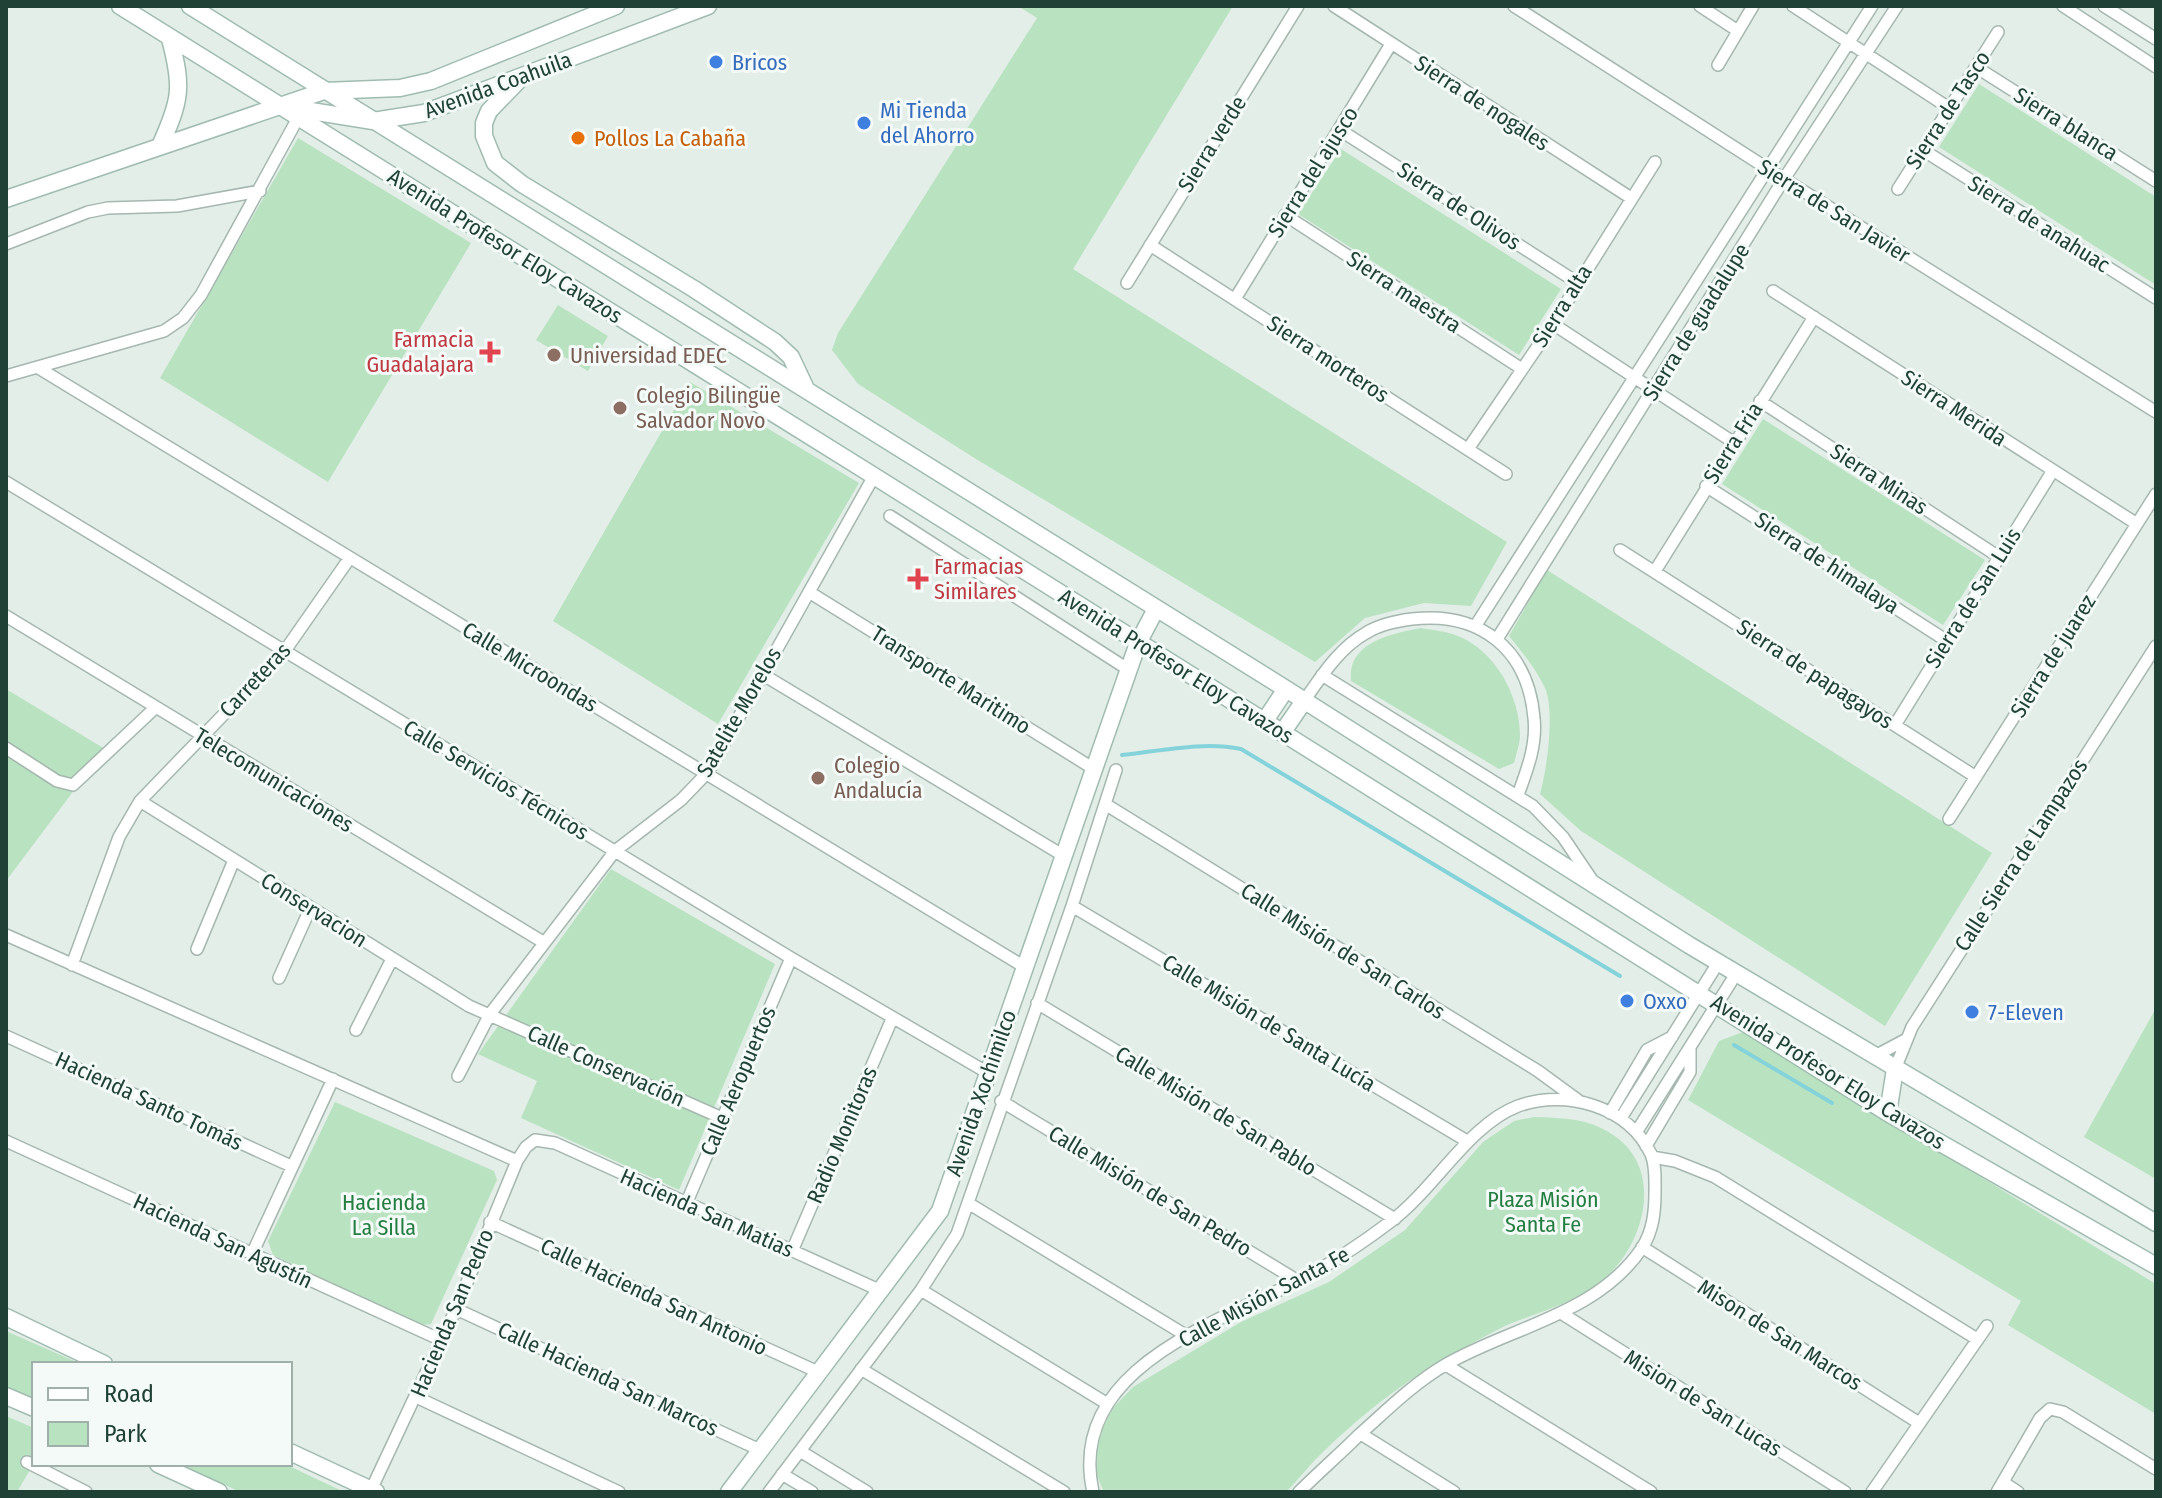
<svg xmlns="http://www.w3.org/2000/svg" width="2162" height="1498" font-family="'Fira Sans Condensed',sans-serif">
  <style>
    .green { fill: #b9e2c1 }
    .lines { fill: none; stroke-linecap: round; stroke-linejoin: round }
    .stream { stroke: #85d3da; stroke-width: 4 }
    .street-casing { stroke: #a5b7af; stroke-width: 14 }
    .secondary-casing { stroke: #a0bcb0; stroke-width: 19 }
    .street { stroke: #fff; stroke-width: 11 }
    .secondary { stroke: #fff; stroke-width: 16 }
    .shop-dot { fill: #3f7fe0; stroke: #f4faf7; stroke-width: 3 }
    .food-dot { fill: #e8710a; stroke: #f4faf7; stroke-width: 3 }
    .health-dot { fill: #e0444e; stroke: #f4faf7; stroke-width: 3 }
    .education-dot { fill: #8d6e63; stroke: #f4faf7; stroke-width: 3 }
    .labels { text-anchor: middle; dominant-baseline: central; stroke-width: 6; stroke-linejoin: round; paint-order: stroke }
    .shop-label { font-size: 22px; fill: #366cbe; stroke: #f4faf7; text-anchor: start }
    .street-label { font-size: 22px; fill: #204236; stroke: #f4faf7 }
    .food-label { font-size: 22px; fill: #c56008; stroke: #f4faf7; text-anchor: start }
    .health-label { font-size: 22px; fill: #be3a42; stroke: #f4faf7; text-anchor: end }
    .education-label { font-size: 22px; fill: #785e54; stroke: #f4faf7; text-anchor: start }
    .park-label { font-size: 22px; fill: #257e41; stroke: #f4faf7 }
  </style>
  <rect width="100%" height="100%" fill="#e3eee8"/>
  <path class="green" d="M1018,6H1233L1073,269L1507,542L1471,606L1424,603L1365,618L1315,662L976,459L858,384L832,350L838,333L1037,18Z
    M1979,84L2156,197V285L1939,147Z
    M298,138L471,243L328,482L160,378Z
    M1341,149L1561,289L1519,355L1298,214Z
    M558,305L608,336L588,371L536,340Z
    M690,382L859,483L718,724L553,621Z
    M1763,419L1985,560L1943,625L1722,484Z
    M1547,570L1992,853L1885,1026L1581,831L1540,794C1547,769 1555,712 1545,688C1536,669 1522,652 1509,636Z
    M1421,628C1432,630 1446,631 1458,636C1496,651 1521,698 1520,738C1519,746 1516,755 1514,763L1499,769L1351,681C1347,642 1391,634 1421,628Z
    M6,689L105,749L6,881Z
    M611,869L775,964L679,1190L521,1118L537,1081L478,1054Z
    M2156,1008V1179L2084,1137Z
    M1743,1032L2156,1284V1414L2008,1325L2021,1301L1688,1100L1719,1041Z
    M335,1102L494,1171L497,1180L431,1324L421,1325L273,1255L268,1241Z
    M1534,1117C1560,1118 1587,1118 1610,1133C1667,1167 1645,1248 1600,1282C1573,1304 1538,1312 1507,1325C1494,1331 1482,1338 1469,1345C1415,1373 1366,1410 1323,1452C1310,1464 1299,1479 1286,1492H1104L1095,1472L1097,1447L1103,1427L1112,1409L1133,1387L1241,1322L1329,1282L1405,1230L1483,1142L1514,1121Z
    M6,1331L81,1364H34V1398L6,1386Z
    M6,1416L34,1428V1463L17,1492H6Z
    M181,1464H285L344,1492H240Z"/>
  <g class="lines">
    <path class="stream" d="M1122,755C1160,751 1204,741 1241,749L1620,976
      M1734,1045L1832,1103"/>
    <defs>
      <path id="street" d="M1334,6L1631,198
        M1514,6L1768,169L2156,412
        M1700,6L1738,31
        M1793,6L1949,108
        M2063,6L2156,67
        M2104,6L2156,39
        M1718,65L1753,6
        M1976,67L2156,181
        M1340,130L1578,283
        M1923,150L2156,298
        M1898,189L1998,32
        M1285,215L1522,369
        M6,244L88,212L108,208L177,206L260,191
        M1150,245L1506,474
        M1127,283L1298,6
        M1773,291L2137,524
        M1235,299L1391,44
        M1553,324L1733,442
        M37,367C365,568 696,765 1023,966
        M6,376L164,331L183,318L201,295L298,118
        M1760,401L1999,557
        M1468,449L1553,324L1655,162
        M6,482L791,958L988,1073
        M1706,486L1947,641
        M890,516L1129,670
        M1620,550L1976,777
        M1655,571L1814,317
        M809,592L1094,769
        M6,616L543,942
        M1476,625L1872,6
        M1497,639L1784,179L1897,6
        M762,674L1064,856
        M1322,675L1533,806L1563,837L1592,880
        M1304,701C1321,677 1339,648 1366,633C1380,624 1396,621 1412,619C1480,611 1528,649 1534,718C1537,745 1527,770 1518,795
        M1895,725L2052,472
        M6,748L57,781L73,785L155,708
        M140,801L469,1006L722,1118
        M1105,804L1538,1071L1579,1101
        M1949,819L2156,494
        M1072,906L1467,1141
        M6,935L517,1161
        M197,949L234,860
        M72,965L119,837L140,801L284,652L349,559
        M279,978L310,909
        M1037,1003L1395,1219
        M356,1030L392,959
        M6,1036L291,1166
        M1875,1056L1905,1040
        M1895,1069L1912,1027L2156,646
        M458,1076L490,1014L615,851L681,800L708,772L874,476
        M1001,1101L1298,1281
        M1610,1113L1647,1050L1672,1037
        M1621,1118L1718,963
        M1637,1131L1736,974
        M6,1141L441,1340
        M1646,1146L1690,1072V1049
        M1652,1157L1675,1161L1715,1177L1977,1339
        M968,1203L1187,1336
        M686,1204L791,958
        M490,1222L818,1372
        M1642,1247L1919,1423
        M792,1251L892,1019
        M252,1254L333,1079
        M921,1290L1106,1403
        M456,1309L760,1450
        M1561,1313L1845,1492
        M1446,1365L1651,1492
        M861,1369L1064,1492
        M416,1397L619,1492
        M1361,1434L1454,1492
        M800,1451L867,1492
        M27,1462L86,1492
        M782,1474L812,1492
        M2003,1482L2018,1492
        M371,1490L456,1309L517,1161L526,1147L535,1140L555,1143L879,1290
        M769,1492L921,1290L957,1234L1072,906L1116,770
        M1093,1492C1066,1371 1213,1324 1298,1281C1331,1264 1361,1244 1390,1222C1434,1190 1468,1125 1518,1106C1566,1089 1628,1106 1651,1154C1656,1166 1655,1180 1655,1192C1655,1212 1653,1231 1642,1248C1597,1315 1510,1327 1445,1365C1413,1384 1387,1410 1360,1434C1340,1454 1319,1472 1299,1492
        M1872,1492L1987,1326
        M1997,1492L2040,1418L2050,1409L2063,1412L2156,1469"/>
      <path id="secondary" d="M120,6L874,476L1888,1113L2156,1266
        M190,6L1286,689L1689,945L2156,1223
        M521,78L489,111L484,123V136L495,163L522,184L694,289L775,342L791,357L806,389
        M286,107L373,121L424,113L708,6
        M160,146C181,100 183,87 170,39
        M6,199L324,91L400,88L431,81L616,6
        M1264,722L1286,689
        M1282,733L1304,701
        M1888,1113L1895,1069
        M6,1317L104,1364
        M6,1396L34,1408
        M290,1452L376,1492
        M158,1464L219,1492
        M729,1492L940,1211L1138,643L1156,609"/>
    </defs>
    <use href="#street" class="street-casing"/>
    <use href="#secondary" class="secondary-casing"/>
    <use href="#street" class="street"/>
    <use href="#secondary" class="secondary"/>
  </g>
  <g class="shop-dot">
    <circle cx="716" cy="62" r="8"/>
    <circle cx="864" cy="123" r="8"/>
    <circle cx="1627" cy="1001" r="8"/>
    <circle cx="1972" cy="1012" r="8"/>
  </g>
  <circle class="food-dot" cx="578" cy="138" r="8"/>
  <g class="health-dot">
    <path d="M486 340h8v8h8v8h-8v8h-8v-8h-8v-8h8z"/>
    <path d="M914 567h8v8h8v8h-8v8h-8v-8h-8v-8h8z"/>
  </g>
  <g class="education-dot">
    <circle cx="554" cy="355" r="8"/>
    <circle cx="620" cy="408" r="8"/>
    <circle cx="818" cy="778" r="8"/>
  </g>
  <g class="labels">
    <g class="shop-label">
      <text x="732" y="62">Bricos</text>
      <text x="880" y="110">Mi Tienda<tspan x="880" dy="25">del Ahorro</tspan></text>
      <text x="1643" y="1001">Oxxo</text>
      <text x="1988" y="1012">7-Eleven</text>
    </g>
    <g class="street-label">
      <text transform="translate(498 85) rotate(-20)">Avenida Coahuila</text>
      <text transform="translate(1482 103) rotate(33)">Sierra de nogales</text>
      <text transform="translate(1948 110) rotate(-57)">Sierra de Tasco</text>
      <text transform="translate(2066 124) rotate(32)">Sierra blanca</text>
      <text transform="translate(1212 144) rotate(-58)">Sierra verde</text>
      <text transform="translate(1313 172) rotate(-58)">Sierra del ajusco</text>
      <text transform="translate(1459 206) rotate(33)">Sierra de Olivos</text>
      <text transform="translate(1834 211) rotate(32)">Sierra de San Javier</text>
      <text transform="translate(2039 224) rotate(32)">Sierra de anahuac</text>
      <text transform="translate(505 246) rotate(32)">Avenida Profesor Eloy Cavazos</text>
      <text transform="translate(1404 292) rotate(33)">Sierra maestra</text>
      <text transform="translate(1562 306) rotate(-58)">Sierra alta</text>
      <text transform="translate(1696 322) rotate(-58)">Sierra de guadalupe</text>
      <text transform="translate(1328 359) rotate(33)">Sierra morteros</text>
      <text transform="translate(1954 408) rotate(33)">Sierra Merida</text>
      <text transform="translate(1733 443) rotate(-58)">Sierra Fria</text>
      <text transform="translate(1879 479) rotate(33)">Sierra Minas</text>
      <text transform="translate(1827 563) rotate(33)">Sierra de himalaya</text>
      <text transform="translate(1973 598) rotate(-58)">Sierra de San Luis</text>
      <text transform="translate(2053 656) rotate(-58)">Sierra de juarez</text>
      <text transform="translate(1176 666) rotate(32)">Avenida Profesor Eloy Cavazos</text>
      <text transform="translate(530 667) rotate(31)">Calle Microondas</text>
      <text transform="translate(1815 674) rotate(33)">Sierra de papagayos</text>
      <text transform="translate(255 680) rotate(-47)">Carreteras</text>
      <text transform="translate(951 680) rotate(32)">Transporte Maritimo</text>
      <text transform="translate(739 712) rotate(-60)">Satelite Morelos</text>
      <text transform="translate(274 780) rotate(31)">Telecomunicaciones</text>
      <text transform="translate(496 780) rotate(31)">Calle Servicios Técnicos</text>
      <text transform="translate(2021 855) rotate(-57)">Calle Sierra de Lampazos</text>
      <text transform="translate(314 910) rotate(32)">Conservacion</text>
      <text transform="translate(1343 951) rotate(32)">Calle Misión de San Carlos</text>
      <text transform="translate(1269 1023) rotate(31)">Calle Misión de Santa Lucía</text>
      <text transform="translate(606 1066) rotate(24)">Calle Conservación</text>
      <text transform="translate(1828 1072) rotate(32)">Avenida Profesor Eloy Cavazos</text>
      <text transform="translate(738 1081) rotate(-67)">Calle Aeropuertos</text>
      <text transform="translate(981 1093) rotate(-71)">Avenida Xochimilco</text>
      <text transform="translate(149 1101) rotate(25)">Hacienda Santo Tomás</text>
      <text transform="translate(1216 1111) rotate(31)">Calle Misión de San Pablo</text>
      <text transform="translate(842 1135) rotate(-67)">Radio Monitoras</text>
      <text transform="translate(1150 1191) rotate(31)">Calle Misión de San Pedro</text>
      <text transform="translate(707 1213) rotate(24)">Hacienda San Matias</text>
      <text transform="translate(223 1241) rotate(25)">Hacienda San Agustín</text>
      <text transform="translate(654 1297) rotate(25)">Calle Hacienda San Antonio</text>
      <text transform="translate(1264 1297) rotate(-28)">Calle Misión Santa Fe</text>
      <text transform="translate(452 1313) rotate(-67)">Hacienda San Pedro</text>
      <text transform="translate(1780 1335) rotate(32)">Mison de San Marcos</text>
      <text transform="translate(608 1379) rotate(25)">Calle Hacienda San Marcos</text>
      <text transform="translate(1703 1403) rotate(32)">Mision de San Lucas</text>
    </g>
    <g class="food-label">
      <text x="594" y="138">Pollos La Cabaña</text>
    </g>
    <g class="health-label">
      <text x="474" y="339">Farmacia<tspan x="474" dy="25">Guadalajara</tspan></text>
      <text x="934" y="566" text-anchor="start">Farmacias<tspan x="934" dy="25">Similares</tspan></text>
    </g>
    <g class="education-label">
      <text x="570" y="355">Universidad EDEC</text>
      <text x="636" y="395">Colegio Bilingüe<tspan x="636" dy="25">Salvador Novo</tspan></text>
      <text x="834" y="765">Colegio<tspan x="834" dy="25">Andalucía</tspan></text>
    </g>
    <g class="park-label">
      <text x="1543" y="1199">Plaza Misión<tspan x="1543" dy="25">Santa Fe</tspan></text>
      <text x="384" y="1202">Hacienda<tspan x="384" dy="25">La Silla</tspan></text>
    </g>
  </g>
  <rect width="2162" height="1498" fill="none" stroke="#204236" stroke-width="16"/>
  <rect x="32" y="1362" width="260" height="104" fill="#f4faf7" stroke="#9fb0aa" stroke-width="2"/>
  <rect x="48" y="1388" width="40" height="12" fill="#ffffff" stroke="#9fb0aa" stroke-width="2"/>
  <text x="104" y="1402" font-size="24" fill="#204236">Road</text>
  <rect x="48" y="1422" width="40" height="24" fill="#b9e2c1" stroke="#9fb0aa" stroke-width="2"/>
  <text x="104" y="1442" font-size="24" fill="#204236">Park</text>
</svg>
